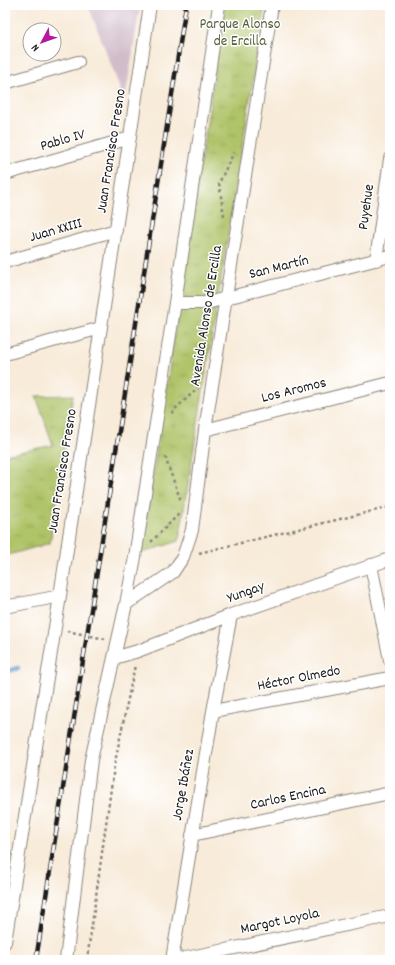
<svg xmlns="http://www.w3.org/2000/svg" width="395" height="965" font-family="Dekko,sans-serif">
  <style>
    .industrial { fill: #d1bdca }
    .grass { fill: url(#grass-tufts); stroke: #667042 }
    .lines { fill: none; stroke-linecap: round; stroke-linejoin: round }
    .stream { stroke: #6a9dd5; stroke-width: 4.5 }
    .street-casing { stroke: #8a847a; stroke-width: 14 }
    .path { stroke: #8a847a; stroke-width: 2.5; stroke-dasharray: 3 3; stroke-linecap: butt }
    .street { stroke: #fff; stroke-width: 12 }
    .rail-casing { stroke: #1c1c1c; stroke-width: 4.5 }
    .rail { stroke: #fff; stroke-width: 3; stroke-dasharray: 9; stroke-linecap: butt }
    .labels { text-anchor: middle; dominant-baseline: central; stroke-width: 3; stroke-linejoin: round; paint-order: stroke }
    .park-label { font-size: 15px; fill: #575f3a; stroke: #fff }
    .street-label { font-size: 15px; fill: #1c1c1c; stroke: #fff }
  </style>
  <defs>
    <pattern id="grass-tufts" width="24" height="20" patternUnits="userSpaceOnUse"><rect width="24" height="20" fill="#afc367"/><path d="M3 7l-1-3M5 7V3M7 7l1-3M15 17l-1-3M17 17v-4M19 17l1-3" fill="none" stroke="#96a759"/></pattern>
  </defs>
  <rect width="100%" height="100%" fill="#fff"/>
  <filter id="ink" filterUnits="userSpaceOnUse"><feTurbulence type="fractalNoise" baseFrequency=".025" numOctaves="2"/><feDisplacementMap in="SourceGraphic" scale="8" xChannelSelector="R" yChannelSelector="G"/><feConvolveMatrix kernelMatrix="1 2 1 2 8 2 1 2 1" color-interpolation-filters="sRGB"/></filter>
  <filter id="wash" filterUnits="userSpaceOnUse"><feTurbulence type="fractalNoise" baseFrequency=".012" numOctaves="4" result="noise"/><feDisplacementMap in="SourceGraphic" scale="16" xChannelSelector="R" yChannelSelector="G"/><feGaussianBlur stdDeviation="0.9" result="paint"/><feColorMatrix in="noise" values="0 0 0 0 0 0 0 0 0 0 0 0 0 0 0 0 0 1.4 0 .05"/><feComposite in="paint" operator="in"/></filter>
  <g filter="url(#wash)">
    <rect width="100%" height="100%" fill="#f8ebd9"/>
    <path class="industrial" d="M88,5H140L125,101Z"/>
    <path class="grass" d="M225,5H265L179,541L141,553Z
      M73,395L50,543L5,556V455L53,445L36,396Z"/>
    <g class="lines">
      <path class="stream" d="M5,672L18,668"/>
    </g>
  </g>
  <g filter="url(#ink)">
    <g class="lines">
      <defs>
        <path id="street" d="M5,83L78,62
          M5,174L130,138
          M376,260L390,159
          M5,262L116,230
          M175,303H207L390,256
          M5,354L101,328
          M205,430L390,383
          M371,565L390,660
          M126,604L173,572L183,557L192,530L205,430L272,5
          M5,607L60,596
          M114,658L138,651L231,615L390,559
          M213,711L390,678
          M192,835L390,793
          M5,942L60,596L150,5
          M66,960L91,760L126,604L135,557L175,303L219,5
          M172,960L213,711L231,615
          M176,960L390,916"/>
      </defs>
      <use href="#street" class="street-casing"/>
      <path class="path" d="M224,216L219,183L234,152
        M173,414V411L198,388
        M166,457V460L181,501
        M151,542L180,513
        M199,553L390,507
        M67,631L105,639
        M87,960L114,767L135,665"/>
      <use href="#street" class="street"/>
      <defs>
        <path id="rail" d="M36,960L186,5"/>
      </defs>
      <use href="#rail" class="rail-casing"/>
      <use href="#rail" class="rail"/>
    </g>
  </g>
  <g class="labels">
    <g class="park-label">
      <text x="240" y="25">Parque Alonso<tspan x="240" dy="17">de Ercilla</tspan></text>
    </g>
    <g class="street-label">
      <text transform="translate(63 141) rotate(-16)">Pablo IV</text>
      <text transform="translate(112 151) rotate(-81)">Juan Francisco Fresno</text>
      <text transform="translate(367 207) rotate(-82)">Puyehue</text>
      <text transform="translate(56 231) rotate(-16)">Juan XXIII</text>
      <text transform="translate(279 268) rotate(-14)">San Martín</text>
      <text transform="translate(207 316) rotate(-81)">Avenida Alonso de Ercilla</text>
      <text transform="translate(294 391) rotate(-14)">Los Aromos</text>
      <text transform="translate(63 471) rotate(-81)">Juan Francisco Fresno</text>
      <text transform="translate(246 593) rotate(-20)">Yungay</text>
      <text transform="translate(299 679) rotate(-11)">Héctor Olmedo</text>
      <text transform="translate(184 785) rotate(-80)">Jorge Ibáñez</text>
      <text transform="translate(288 798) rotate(-12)">Carlos Encina</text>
      <text transform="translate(280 922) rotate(-12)">Margot Loyola</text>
    </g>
  </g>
  <rect width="395" height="965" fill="none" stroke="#fff" stroke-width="20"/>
  <g transform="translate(42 42) rotate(229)"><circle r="19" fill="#ffffff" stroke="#a4a4a4"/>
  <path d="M0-3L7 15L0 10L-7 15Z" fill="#b5179e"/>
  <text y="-6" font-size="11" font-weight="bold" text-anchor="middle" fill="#1c1c1c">N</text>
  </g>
</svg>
